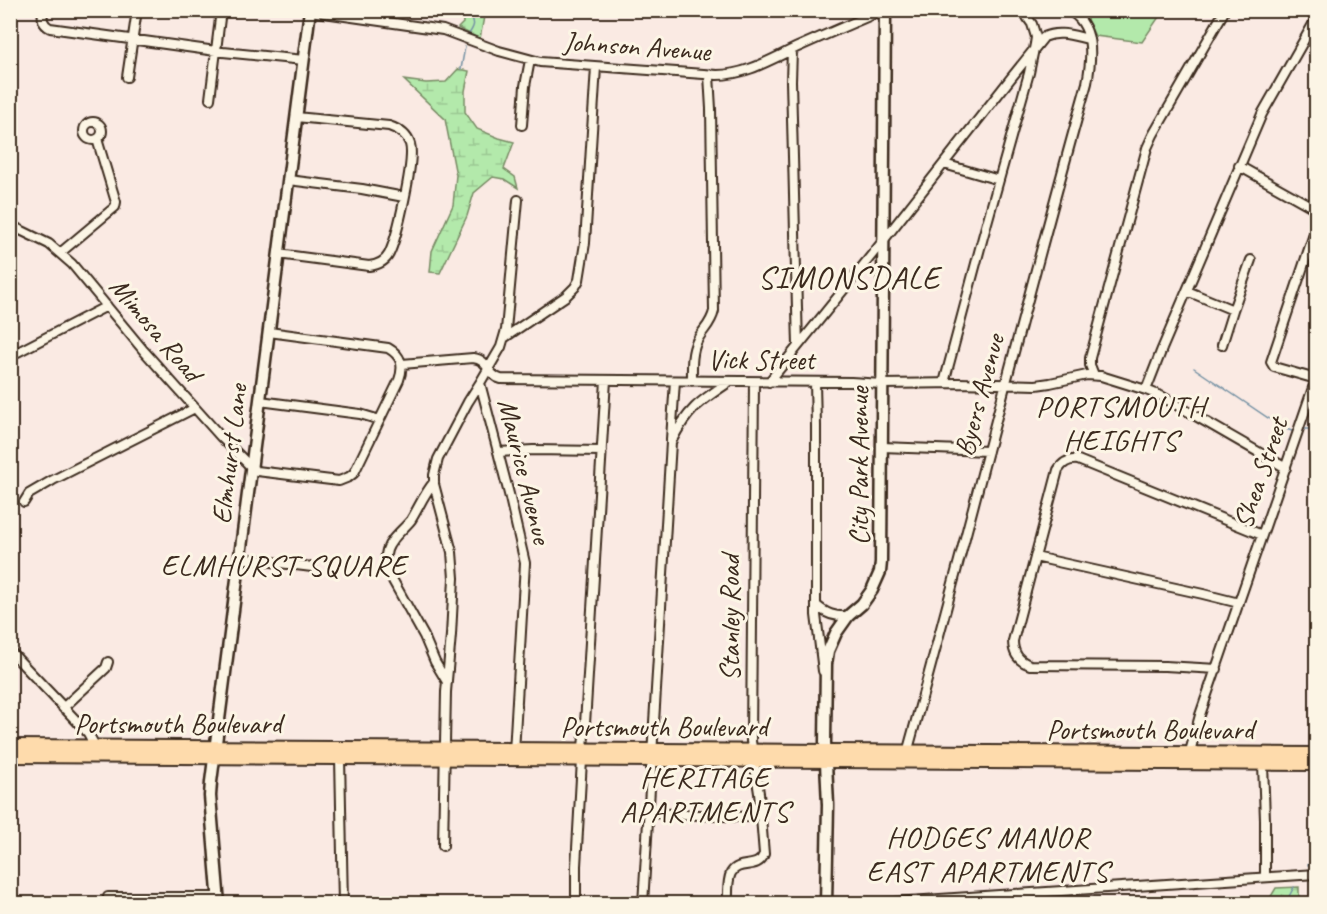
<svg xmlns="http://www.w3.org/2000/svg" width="1327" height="914" font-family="Caveat,sans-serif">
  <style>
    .green { fill: #b3e9ab; stroke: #778a64; stroke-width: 1.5 }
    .wetland { fill: url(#wetland-marsh); stroke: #778a64; stroke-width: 1.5 }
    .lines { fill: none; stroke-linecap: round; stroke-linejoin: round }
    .stream { stroke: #7692a4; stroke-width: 1.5 }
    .street-casing { stroke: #3b2a1e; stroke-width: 12 }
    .secondary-casing { stroke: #3b2a1e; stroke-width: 15 }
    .primary-casing { stroke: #3b2a1e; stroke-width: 16 }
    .street { stroke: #fcf5e5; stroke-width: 8 }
    .secondary { stroke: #fcf5e5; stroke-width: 10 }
    .primary { stroke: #fedbac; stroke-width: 12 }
    .labels { text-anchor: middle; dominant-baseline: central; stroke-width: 6; stroke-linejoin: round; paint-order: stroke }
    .street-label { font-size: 28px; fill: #3b2a1e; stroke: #fcf5e5 }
    .neighbourhood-label { font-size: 30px; letter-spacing: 1.5px; fill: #3b2a1e; stroke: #fcf5e5 }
    .quarter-label { font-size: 32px; letter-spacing: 1.5px; fill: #3b2a1e; stroke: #fcf5e5 }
  </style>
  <defs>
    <pattern id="wetland-marsh" width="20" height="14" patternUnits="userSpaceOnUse" patternTransform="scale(1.5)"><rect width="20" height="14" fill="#b3e9ab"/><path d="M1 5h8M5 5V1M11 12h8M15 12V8" fill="none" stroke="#9bc893"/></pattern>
  </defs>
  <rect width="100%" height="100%" fill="#faeae3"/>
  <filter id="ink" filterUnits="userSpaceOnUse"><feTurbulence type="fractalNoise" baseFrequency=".0167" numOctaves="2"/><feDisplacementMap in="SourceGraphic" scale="12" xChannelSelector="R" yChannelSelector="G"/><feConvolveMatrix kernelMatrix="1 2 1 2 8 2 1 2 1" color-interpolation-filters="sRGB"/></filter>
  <g filter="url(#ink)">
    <path class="green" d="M1077,11H1163L1142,42L1095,36L1087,20Z"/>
    <path class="wetland" d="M462,11H485L480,39L458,28L463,23Z
      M458,69L469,71L465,91V112L477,129L499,138L514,142L504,169L515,177L518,188L504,179L493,177L474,193L467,216L440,273L430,272L432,251L453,205L456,175L445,119L404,80L426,83L446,82Z
      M1299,887V898L1301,903H1267L1276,888Z"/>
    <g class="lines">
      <path class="stream" d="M469,10C473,23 477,22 469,34
        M461,69L465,47
        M1194,368L1283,428L1292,431
        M1305,429H1316
        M1308,865L1316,856
        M1285,904L1294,887"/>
      <defs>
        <path id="street" d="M43,10C42,18 42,24 50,28L223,52L304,60
          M310,11L443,30L499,51L540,62L717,75C747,75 773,58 800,46C827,34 855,22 883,10
          M792,50L791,81L798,346
          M127,77L137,10
          M210,99L221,10
          M84 131a9 9 0 1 1 18 0a9 9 0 1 1-18 0Z
          M522,125L525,86L530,60
          M944,164L999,180
          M1239,166L1316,209
          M288,180L362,189L404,197
          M10,225L49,244L72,264L144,351L221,437L253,469L257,471L339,481L349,477L354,473L399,380C404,366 402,356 388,348L269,332
          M1316,228L1271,362L1274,367L1316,379
          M60,253L115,207L116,202L97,139
          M278,254L369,266C377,265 385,262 389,254C397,238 415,160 410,144C407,134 398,129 389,126L296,117
          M1187,291L1233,310L1251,260
          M504,338L566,296L575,287L579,280L585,243L596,67
          M1222,345L1233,310
          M10,356L107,306
          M402,364L473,358C490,360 486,375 501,379L851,382L882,384L958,383L1036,385L1050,383L1087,375L1101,376L1146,390L1161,396L1286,468
          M1094,375L1090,365V358L1147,148L1153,135L1225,10
          M692,381C692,368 691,353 697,341C702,330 711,325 714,311L711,109L709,75
          M769,382L883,241L1011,78L1044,37C1059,30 1074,36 1089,39
          M815,382L816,426V615L823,671
          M944,383L983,237L1029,73L1035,44L1036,37L1032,24L1022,10
          M1146,390L1162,349L1262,114L1316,19
          M260,401L360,414L380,420
          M671,439L675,381
          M882,447L988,451
          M498,452L533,450L602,451
          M434,482C424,494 419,507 411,520C403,530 391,538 387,550C385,557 385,563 387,570L424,636L435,662L447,682
          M24,502L29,494L53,480L195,408
          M1035,557L1203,594L1239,603
          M240,558L312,567
          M816,605C826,614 835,617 848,616
          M10,651L88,733L96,748
          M1217,669L1165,666L1030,665C1018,661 1013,653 1013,641L1058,470C1063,462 1069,459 1078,460L1262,535
          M63,708L106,668L108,662
          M514,752L525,563L509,494L480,383L501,347L506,330L518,200
          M907,753C969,530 1024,306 1087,83C1092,57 1095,24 1068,10
          M339,755L340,758L343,904
          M1190,755L1191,748L1200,715L1316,379
          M1263,764L1265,820V877
          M649,813L749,817
          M443,846L446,692L451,635L454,578L452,552L434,484V475L438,459L468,402L480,383
          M108,897H219
          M576,904V866L582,760L585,724L606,380
          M643,904L671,442C688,409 699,402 729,382
          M728,904C728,895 727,881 731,873C739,859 758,871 764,854L759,793L751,741L754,382
          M865,904L1316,874"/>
        <path id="secondary" d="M219,904L210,796L211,782L310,10
          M826,904L828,805L825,742L826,664L828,651L836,633L848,616L862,604L872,590L880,572L881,562L885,10"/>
        <path id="primary" d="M10,746L1316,754
          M10,756L1316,764"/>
      </defs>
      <use href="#street" class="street-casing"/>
      <use href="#secondary" class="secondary-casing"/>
      <use href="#primary" class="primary-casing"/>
      <use href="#street" class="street"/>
      <use href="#secondary" class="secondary"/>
      <use href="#primary" class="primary"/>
    </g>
  </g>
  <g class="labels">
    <g class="street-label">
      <text transform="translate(637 46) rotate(4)">Johnson Avenue</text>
      <text transform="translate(156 329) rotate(50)">Mimosa Road</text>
      <text x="761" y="359">Vick Street</text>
      <text transform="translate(979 395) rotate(-75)">Byers Avenue</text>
      <text transform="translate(229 454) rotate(-83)">Elmhurst Lane</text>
      <text transform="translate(858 466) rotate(-90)">City Park Avenue</text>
      <text transform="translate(525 471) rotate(76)">Maurice Avenue</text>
      <text transform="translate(1260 473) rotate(-71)">Shea Street</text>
      <text transform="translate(729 618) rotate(-90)">Stanley Road</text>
      <text x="178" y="723">Portsmouth Boulevard</text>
      <text x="664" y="726">Portsmouth Boulevard</text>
      <text x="1150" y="729">Portsmouth Boulevard</text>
    </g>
    <g class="neighbourhood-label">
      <text x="1121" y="406">PORTSMOUTH<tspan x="1121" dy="34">HEIGHTS</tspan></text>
      <text x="284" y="565">ELMHURST SQUARE</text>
      <text x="705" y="777">HERITAGE<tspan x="705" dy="34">APARTMENTS</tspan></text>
      <text x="988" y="837">HODGES MANOR<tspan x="988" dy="34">EAST APARTMENTS</tspan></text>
    </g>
    <g class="quarter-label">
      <text x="849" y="277">SIMONSDALE</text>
    </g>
  </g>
  <rect width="1327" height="914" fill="none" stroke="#fcf5e5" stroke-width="36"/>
  <rect x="18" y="18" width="1291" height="878" fill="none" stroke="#3b2a1e" stroke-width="2" filter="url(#ink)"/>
</svg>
